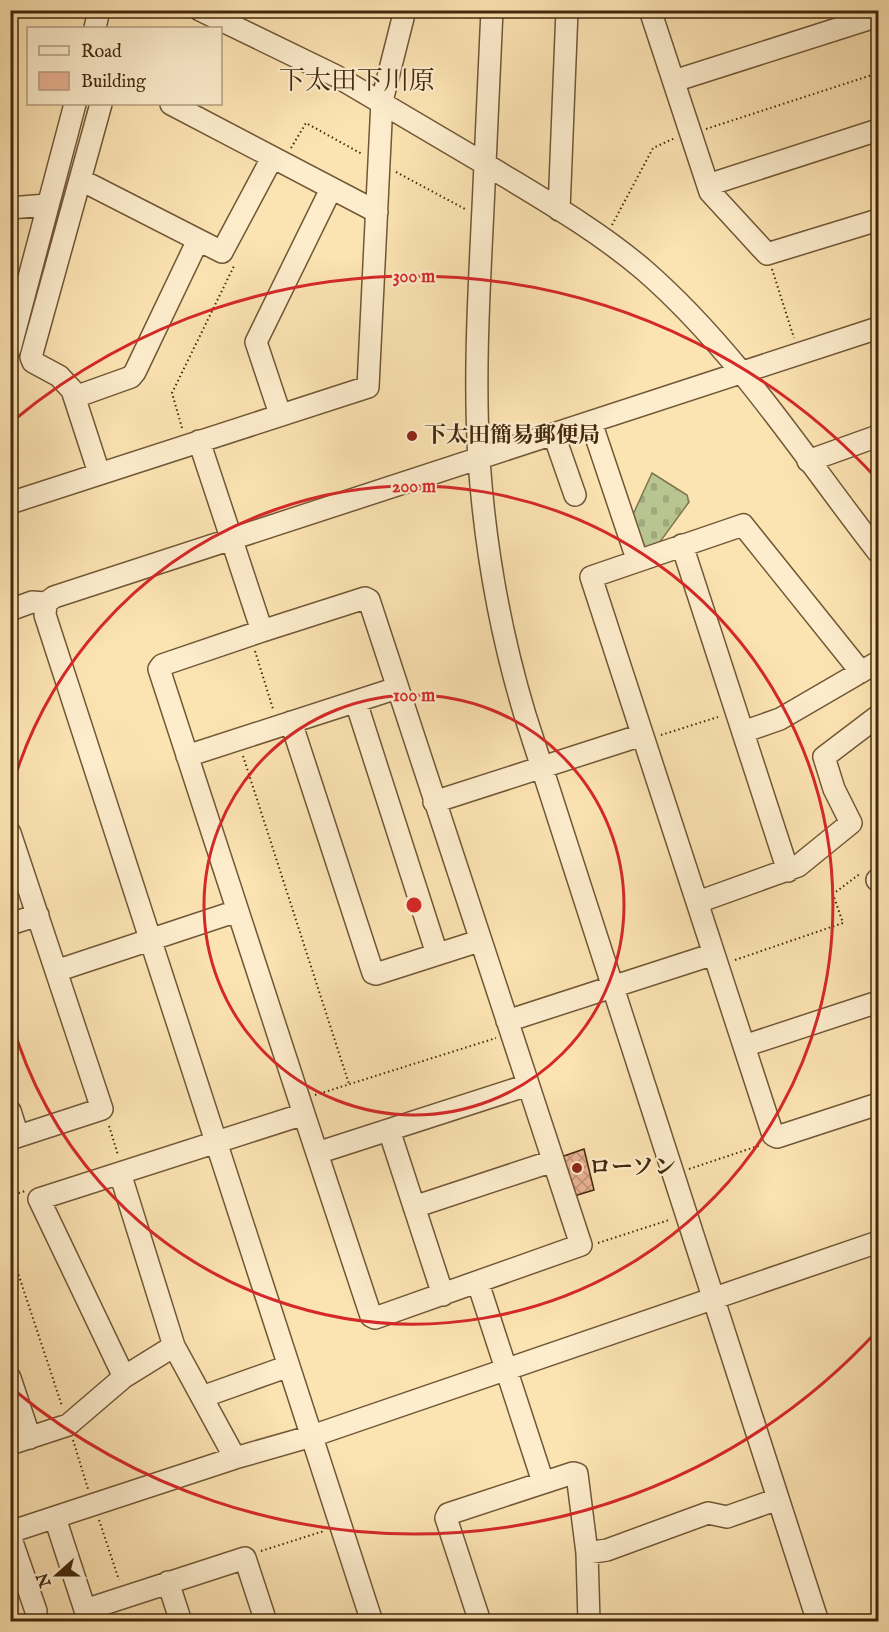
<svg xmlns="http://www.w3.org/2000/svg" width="889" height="1632" font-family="'IM FELL English','Noto Serif JP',serif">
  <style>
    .cemetery { fill: url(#cemetery-stones); stroke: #7e764f; stroke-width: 1.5 }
    .building { fill: url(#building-cross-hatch); stroke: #43280d; stroke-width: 1.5 }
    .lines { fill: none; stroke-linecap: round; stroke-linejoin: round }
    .minor-casing { stroke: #715736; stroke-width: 24 }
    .path { stroke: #43280d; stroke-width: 2; stroke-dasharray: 1.5 3; stroke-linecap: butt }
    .minor { stroke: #fdedcd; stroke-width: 21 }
    .ring { fill: none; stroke: #d62828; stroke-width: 3 }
    .poi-dot { fill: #8f2418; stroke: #fdedcd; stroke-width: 2 }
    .labels { text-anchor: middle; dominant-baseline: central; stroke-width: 4.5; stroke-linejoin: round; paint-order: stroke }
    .poi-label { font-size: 22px; font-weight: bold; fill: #43280d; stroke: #fdedcd; text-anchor: start }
    .quarter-label { font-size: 26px; fill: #43280d; stroke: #fdedcd }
    .centre { fill: #d62828; stroke: #fdedcd; stroke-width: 3 }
    .ring-label { font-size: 18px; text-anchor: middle; font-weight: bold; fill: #d62828; stroke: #fdedcd; stroke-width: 4.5; stroke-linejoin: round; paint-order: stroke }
  </style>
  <defs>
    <pattern id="cemetery-stones" width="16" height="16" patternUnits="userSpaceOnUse" patternTransform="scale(1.5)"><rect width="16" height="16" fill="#b8c591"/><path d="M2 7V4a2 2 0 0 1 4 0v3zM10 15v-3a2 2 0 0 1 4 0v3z" fill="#9fa97c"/></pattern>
    <pattern id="building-cross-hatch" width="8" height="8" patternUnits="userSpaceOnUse" patternTransform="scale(1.5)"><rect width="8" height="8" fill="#ecb395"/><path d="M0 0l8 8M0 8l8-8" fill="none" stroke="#c19278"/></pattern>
  </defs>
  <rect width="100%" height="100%" fill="#fce3b2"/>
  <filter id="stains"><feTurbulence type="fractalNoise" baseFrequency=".00333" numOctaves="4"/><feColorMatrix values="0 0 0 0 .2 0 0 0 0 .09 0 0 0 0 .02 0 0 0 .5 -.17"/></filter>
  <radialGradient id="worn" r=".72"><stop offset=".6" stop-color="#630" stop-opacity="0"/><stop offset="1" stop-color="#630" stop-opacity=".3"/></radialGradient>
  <path class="cemetery" d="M652,473L687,495L689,502L657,546L645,551L630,521Z"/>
  <path class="building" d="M584,1149L594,1190L574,1196L561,1157Z"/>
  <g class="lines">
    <defs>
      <path id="minor" d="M200,10L336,76L485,164C481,262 473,362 479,460C485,548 500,632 525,715L818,1622
        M492,10L485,164C539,197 596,229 644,270C736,350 804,457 878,552
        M650,10L710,192L767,254L878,220
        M95,28L99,10
        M674,81L878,16
        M171,104L377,212
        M81,180L222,252L272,158
        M708,185L878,130
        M10,208L46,205
        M559,210L567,10
        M10,349L75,104
        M75,397L131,377L135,372L198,240
        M280,414L256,342L331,189
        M591,422L637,559
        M554,435L575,495
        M808,461L878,436
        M99,473L72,390L59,376L33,362L31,357L101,104
        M10,503L368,387L382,101L405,10
        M682,545L788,871
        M10,610L32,602L46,603
        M262,631L162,665L159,669L304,1114
        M861,672L743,525L591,577L773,1135L777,1137L878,1104
        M356,702L437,954
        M291,722L373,973L376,974L479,941
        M743,732L780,719L878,662
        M187,756L397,688
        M434,802L642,735
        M10,833L102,1109L10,1139
        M877,880L878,879
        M698,902L798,866L851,823L834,789L824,757L878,716
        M10,924L38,915
        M56,971L237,911
        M507,1021L714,954
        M744,1046L878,1002
        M10,1111L18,1136
        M389,1130L443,1295
        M317,1153L528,1085
        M120,1173L174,1346L235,1458
        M414,1207L553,1161
        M478,1283L543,1482
        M124,1377L39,1199L304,1114L371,1316L375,1318L581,1245L369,600L365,598L262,631L199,441
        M10,1378L30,1438
        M202,1397L289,1366
        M10,1444L68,1425L124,1377L174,1346
        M55,1518L89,1622
        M10,1532L235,1458L312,1436L878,1242
        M10,1536L36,1611
        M587,1553L607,1550L708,1513L727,1517L778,1499
        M168,1582L181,1622
        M85,1610L245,1558L266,1622
        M372,1622L45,615L46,603L54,597L878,328
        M480,1622L446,1518L448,1514L573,1473L577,1474L587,1553L589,1622"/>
    </defs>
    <use href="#minor" class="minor-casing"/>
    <path class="path" d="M706,129L878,73
      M291,148L306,123L362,154
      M396,172L465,209
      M612,225L653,148L675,138
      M772,269L794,338
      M182,428L172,393L235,264
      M255,651L273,709
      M661,735L718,717
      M243,756L349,1084
      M735,960L843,923L833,894L861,873
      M315,1095L496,1038
      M109,1126L118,1155
      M689,1169L761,1145
      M10,1196L25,1191
      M598,1243L669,1220
      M10,1249L62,1406
      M73,1440L88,1489
      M99,1520L119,1580
      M261,1551L324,1531
      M130,1614L133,1622"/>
    <use href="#minor" class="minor"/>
  </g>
  <g class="ring">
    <circle cx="414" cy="905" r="210"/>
    <path d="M11 790A419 419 0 1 1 11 1020"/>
    <path d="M878 1330A629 629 0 0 1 14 1390M14 420A629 629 0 0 1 878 480"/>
  </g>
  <g class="poi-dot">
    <circle cx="412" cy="436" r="6"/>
    <circle cx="577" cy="1168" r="6"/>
  </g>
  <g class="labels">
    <g class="poi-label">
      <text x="424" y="436">下太田簡易郵便局</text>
      <text x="589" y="1168">ローソン</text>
    </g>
    <g class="quarter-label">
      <text x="357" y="81">下太田下川原</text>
    </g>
  </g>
  <circle cx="414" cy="905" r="9" class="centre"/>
  <g class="ring-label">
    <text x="414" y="282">300 m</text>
    <text x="414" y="492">200 m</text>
    <text x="414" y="701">100 m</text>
  </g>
  <rect width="889" height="1632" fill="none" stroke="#fce3b2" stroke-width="36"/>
  <rect x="12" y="12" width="865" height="1608" fill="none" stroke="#43280d" stroke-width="3"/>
  <rect x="18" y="18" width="853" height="1596" fill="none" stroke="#43280d" stroke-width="1.5"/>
  <rect x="27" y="27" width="195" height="78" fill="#fdedcd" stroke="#b39e80" stroke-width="1.5"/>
  <rect x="39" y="46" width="30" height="9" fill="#fdedcd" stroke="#b39e80" stroke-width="1.5"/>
  <text x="81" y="57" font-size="18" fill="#43280d">Road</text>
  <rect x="39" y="72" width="30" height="18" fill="#ecb395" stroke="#b39e80" stroke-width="1.5"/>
  <text x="81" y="87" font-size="18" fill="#43280d">Building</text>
  <g transform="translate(57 1575) rotate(249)" stroke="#fdedcd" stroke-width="4.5" paint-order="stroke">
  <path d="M0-4.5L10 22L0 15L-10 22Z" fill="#43280d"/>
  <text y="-9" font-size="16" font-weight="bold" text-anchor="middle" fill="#43280d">N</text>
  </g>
  <rect width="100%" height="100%" filter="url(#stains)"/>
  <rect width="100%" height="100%" fill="url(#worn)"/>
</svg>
